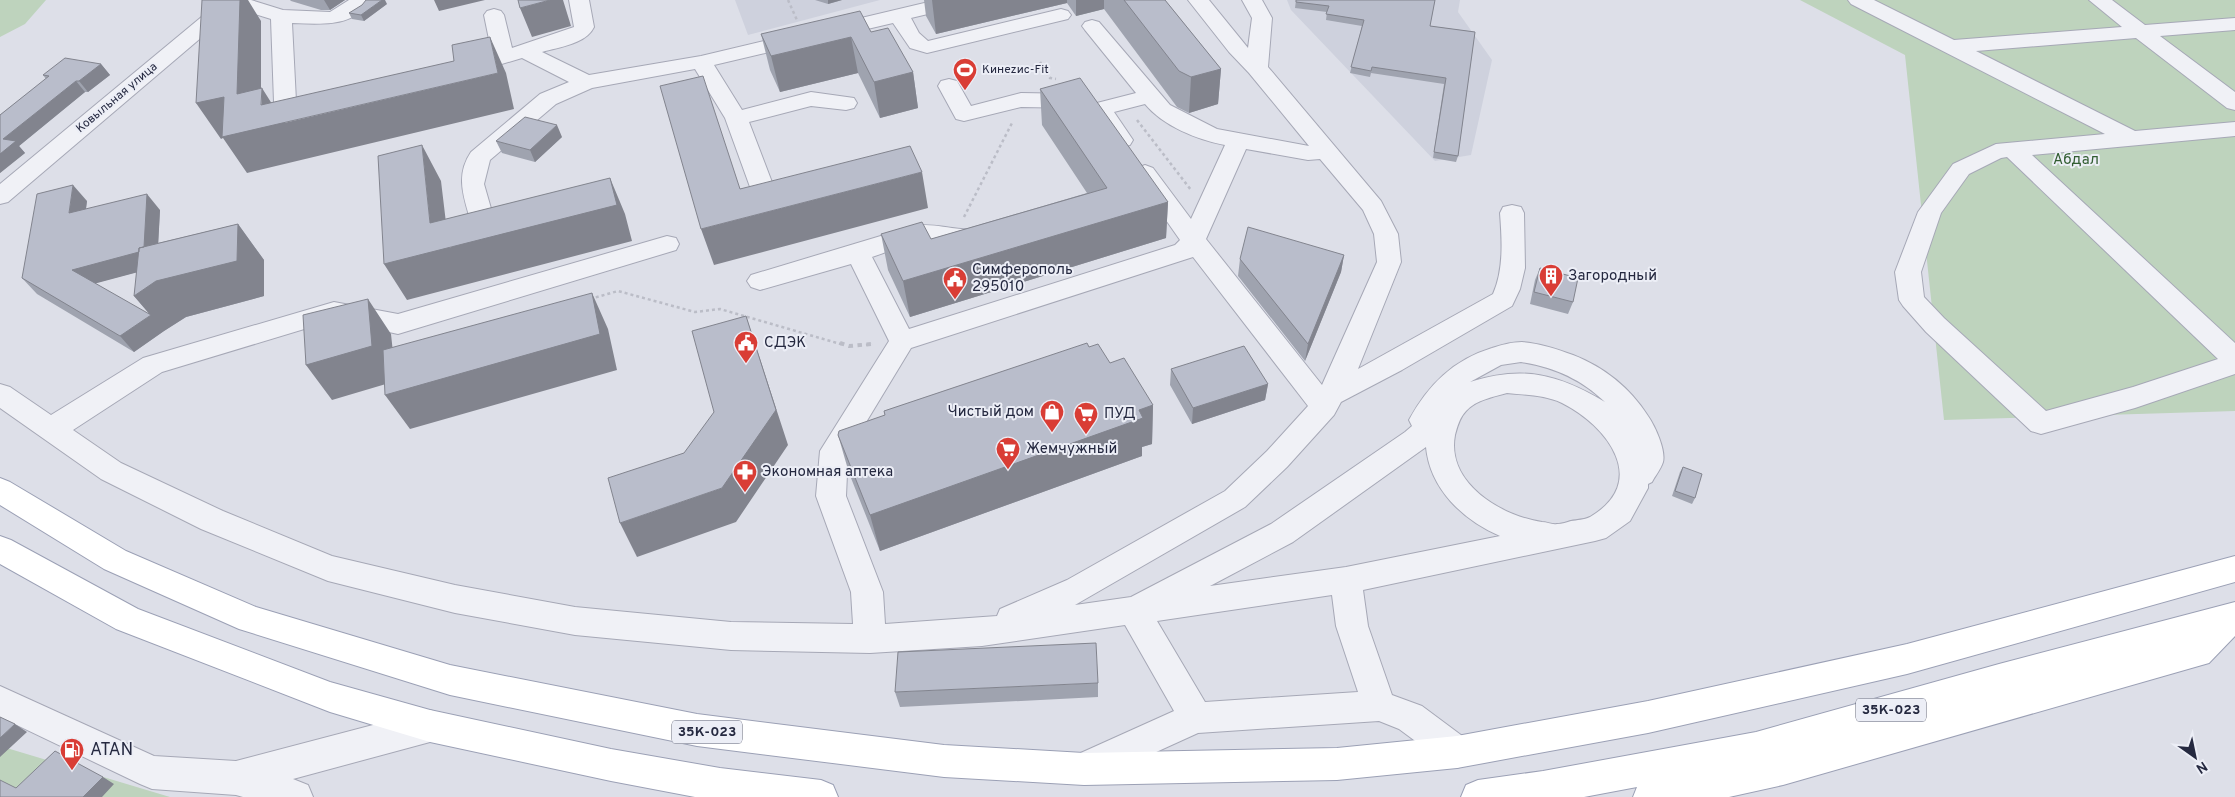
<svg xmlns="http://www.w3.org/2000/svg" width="2235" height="797" font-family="Overpass,sans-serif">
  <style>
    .built { fill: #ced1dd }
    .green { fill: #bed3bd }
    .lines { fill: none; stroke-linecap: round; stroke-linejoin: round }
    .minor-casing { stroke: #a6a8b6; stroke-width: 2 }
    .major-casing { stroke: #9ba0b5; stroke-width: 2 }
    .path-far1 { stroke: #bbbdc7; stroke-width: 2.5; stroke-dasharray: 3 3; stroke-linecap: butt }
    .path { stroke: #bbbdc7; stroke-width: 4; stroke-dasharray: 4.5 4.5; stroke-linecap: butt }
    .minor { fill: #f0f1f6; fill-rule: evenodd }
    .major { fill: #fff; fill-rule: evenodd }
    .wall { fill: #9fa3af }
    .shaded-wall { fill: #82848e }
    .building { fill: #b9bdcb; stroke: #82848e }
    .labels { text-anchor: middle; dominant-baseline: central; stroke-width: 4; stroke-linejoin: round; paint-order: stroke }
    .far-poi-label { font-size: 12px; fill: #252940; stroke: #eceef6; text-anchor: start }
    .far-street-label { font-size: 12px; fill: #252940; stroke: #eceef6 }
    .shield { fill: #eceef6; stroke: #616477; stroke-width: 1 }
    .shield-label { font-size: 14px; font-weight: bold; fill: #252940 }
    .park-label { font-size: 15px; fill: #315d31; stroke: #eceef6 }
    .poi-label { font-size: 15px; fill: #252940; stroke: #eceef6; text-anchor: start }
    .near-poi-label { font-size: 18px; fill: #252940; stroke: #eceef6; text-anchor: start }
  </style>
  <rect width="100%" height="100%" fill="#dddfe8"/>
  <path class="built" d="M735,0H880L748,35Z
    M1287,0H1460L1458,12L1492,60L1471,155L1435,161L1291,10Z"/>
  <path class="green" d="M0,0H46L25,24L0,37Z
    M1800,0H2235V411L1944,420L1905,55Z
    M0,746L170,797H0Z"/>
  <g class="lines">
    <defs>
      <path id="minor" d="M222,0H251L283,10L330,12L349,0H372C353,28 321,24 292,23L296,101L317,97L325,99L328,104L325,109L302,115L281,112L274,102L271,19L236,8L8,202L0,204V184Z
        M569,0H589L594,27C586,44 559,47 542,52L589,75L701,56L937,0H973L970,4L911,18L919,33L928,41L1061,9L1068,11L1071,15L1068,19L927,53L910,48L893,23L714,65L742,110L811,92L854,98L857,103L854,108L846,110L811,106L749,122L778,198L774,204L766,206L758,204L754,198L725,118L695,69L592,88L556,104L490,160L484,184L496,226L493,232L484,234L475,232L472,226C465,200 454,177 471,152L540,94L569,82L522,58L465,75L457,74L454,69L457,64L492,54L484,15L487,11L494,9L501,11L504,15L512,48L574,27Z
        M1188,0H1209L1248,48L1252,18L1242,0H1262L1272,18L1268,67L1381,201L1398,234L1401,262L1358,369L1493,294C1504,269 1502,240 1500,213L1503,207L1512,205L1521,207L1524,213L1525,268L1520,289L1512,306L1402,370L1341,402L1334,415L1287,467L1245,507L1075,605L1131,597L1271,524L1405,432L1412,426L1409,420C1428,385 1453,360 1492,348C1501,345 1512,342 1522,342C1539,343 1557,349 1573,355C1604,367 1630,388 1648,416C1655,426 1666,450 1663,462C1661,469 1655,476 1652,482L1648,484V488L1630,521L1606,538L1595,541L1363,590L1368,626L1392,695L1422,706L1469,741L1474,752L1469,763L1457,768L1445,763L1399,729L1379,721L1198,733L1086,784L1074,780L1069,768L1074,756L1174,711L1125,625L982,646L870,653L731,650L575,635L455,613L328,581L201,529L101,479L0,408V384L10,387L51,415L143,358L334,302L398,314L667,236L676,238L679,244L676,250L398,334L334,320L162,372L73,430L121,463L223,511L332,556L455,585L575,607L731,622L853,624L851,592L816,496L820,451L889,341L851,264L760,290L751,287L747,281L751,275L914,226C931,223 945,228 961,229C971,230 979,227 989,230L992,236L989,242C961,250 955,241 930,241C910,240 891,251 872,257L909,329L1175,245L1180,240L1133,173L1137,168L1145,165L1153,168L1191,219L1225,145C1198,140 1163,126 1145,104L1114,112L1133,140L1130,145L1122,147L1114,145L1090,109L1093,104L1136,93L1085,30L1082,26L1085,22L1092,20L1099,22L1170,105L1217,129L1309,146L1249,73L1229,52ZM1246,149L1308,160L1320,159L1363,210L1374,234L1377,262L1322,385L1206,239ZM1193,257L1308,406L1267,451L1225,491L1067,580L1000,609L997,616L885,624L883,592L846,496L848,452L911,348ZM1521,362C1554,367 1581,379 1605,402C1558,374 1523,365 1470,382L1501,365ZM1507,393C1526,395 1545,395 1562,403C1608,426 1650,482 1590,517C1584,520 1577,520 1571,521C1567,522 1562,524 1557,524C1552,525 1547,522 1542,522C1501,516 1446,483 1455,435C1457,427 1460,417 1466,411C1476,400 1493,397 1507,393ZM1426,447C1430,489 1463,520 1500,536L1346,567L1210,586L1293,542ZM1332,595L1336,626L1358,692L1205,702L1157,621Z
        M1848,0H1874L1954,40L2122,27L2089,0H2112L2145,25L2235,18V30L2160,36L2235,92V110L2227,108L2136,38L1976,51L2135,131L2235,122V136L2032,155L2235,343V374L2135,408L2041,434L2031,431L1926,332L1903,306L1899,300L1895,272L1918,212L1953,164L1996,144L2105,134L1851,4ZM2007,157L2218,359L2133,387L2046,411L1944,318L1924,297L1921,272L1941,213L1969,174L2001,158Z
        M949,79L957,81L971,106L1021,93L1077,94L1085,96L1088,101L1085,106L1077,108L1021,107L964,121L956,119L938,86L941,81Z
        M0,686L154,756L236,761L430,710L442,715L447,726L442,737L430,742L293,779L308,785L313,797H243L236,795L152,789L140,784L0,717Z"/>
      <path id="major" d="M0,478L10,482L126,551L256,607L450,665L697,714L944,745L1084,753L1337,748L1457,736L1648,701L1907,644L2235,556V582L1907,674L1648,733L1457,768L1337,780L1084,785L944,777L697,746L450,695L239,629L104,569L0,505Z
        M0,536L11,540L138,609L330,682L430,710L611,749L720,768L821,780L833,785L838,797H695L611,781L430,742L330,712L116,629L0,564Z
        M2235,602V636L2209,663L1783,785L1729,797H1633L1637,787L1584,797H1461L1466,785L1478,780L1543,771L1756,732L1999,664Z"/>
    </defs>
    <use href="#minor" class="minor-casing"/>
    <use href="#major" class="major-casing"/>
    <path class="path-far1" d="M788,0L797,20
      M1040,62L1050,78L1056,79
      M1137,120L1191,190
      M964,217L1012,123
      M590,299L618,291L695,312L720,309L844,345
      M866,345L872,344"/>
    <path class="path" d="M840,343L849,346L872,344"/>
    <use href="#minor" class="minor"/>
    <use href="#major" class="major"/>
  </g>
  <path class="wall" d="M290,0H345L330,10H321L291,1Z
    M815,0H842L828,4Z
    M924,0H1165L1221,69L1218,104L1189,113L1177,107L1104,9L1076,16L1067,3L936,34L926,16Z
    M1296,0H1435L1430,26L1475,32L1458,156L1456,162L1433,158L1444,84L1371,73L1370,77L1350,73L1362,26L1326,20L1327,12L1295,8Z
    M387,4L364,21L352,19L349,13Z
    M871,32L913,72L918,108L880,118L858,73L780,92L770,70L761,34Z
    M101,64L110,75L88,92H85L19,146L25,153L0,173V115L46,79L43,75Z
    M1040,89L1168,202L1166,238L910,317L888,270L881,234L931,239L1087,193L1042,125Z
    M562,137L535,162L502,153L496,141Z
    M87,201L86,209L160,210L158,243L238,224L264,260V296L186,317L164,331L134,296L137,272L95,283L164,331L134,352L37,294L22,278Z
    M1344,255L1341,272L1305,361L1238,276L1240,259Z
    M1540,268L1573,302L1568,314L1530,304L1535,280Z
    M1089,347L1110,363L1153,405L1152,444L1142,447V456L880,551L849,473L838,435L885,415L884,411Z
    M1171,369L1268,384L1265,400L1192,424L1170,385Z
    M1683,467L1695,498L1692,504L1672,496L1680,472Z
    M1098,683V697L900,707L895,692Z"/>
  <path class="shaded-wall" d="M240,0H248L261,21V128L262,88L284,123L498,73L490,37L506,73L514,109L247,173L223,138L221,139L196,103Z
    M324,0H345L330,10Z
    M382,0H385L387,4L364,21L361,15Z
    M434,0H485L439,11Z
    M550,0H563L571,26L532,37L520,8Z
    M828,0H842L828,4Z
    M932,0H1067V3L936,34Z
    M1076,0H1104V9L1076,16Z
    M851,37L858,73L780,92L771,56Z
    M101,64L110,75L88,92L79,81Z
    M1221,69L1218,104L1189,113L1191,77Z
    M913,72L918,108L880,118L874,82Z
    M76,81L85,92L19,146L25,153L0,173V154L3,139Z
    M557,125L562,137L535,162L530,150Z
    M422,145L441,181L449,248L610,178L625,214L632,241L407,300L384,264L430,223Z
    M922,172L928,208L714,265L701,229Z
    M73,185L87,201L83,229L69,213Z
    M147,194L160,210L157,267L86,286L72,270Z
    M1168,202L1166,238L910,317L903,281Z
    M238,224L264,260V296L186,317L164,331L134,296Z
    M1344,255L1341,272L1305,361L1308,344Z
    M592,293L608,329L617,370L410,429L385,395Z
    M368,299L391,334L396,381L332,400L306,365Z
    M151,315L164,331L134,352L120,336Z
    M746,316L788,445L736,522L637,557L620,523L722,488Z
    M1268,384L1265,400L1192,424L1193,408Z
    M1153,405L1152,444L1142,447V456L880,551L870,515L1139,410Z
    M15,724L27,732L0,757V738Z
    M103,777L114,784L102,797H83Z"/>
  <path class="building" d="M202,0H240L237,94L262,88L261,105L454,61L452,45L490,37L498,73L222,137L224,97L196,103Z
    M366,0H382L361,15L349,13L362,5Z
    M518,0H550L520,8Z
    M1124,0H1165L1221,69L1191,77L1179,71Z
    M1296,0H1435L1430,26L1475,32L1458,156L1434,152L1446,78L1372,67L1371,71L1351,67L1364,20L1326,14L1329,6L1296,2Z
    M860,11L871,32L888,28L913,72L874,82L851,37L771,56L761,34Z
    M65,58L101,64L79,81H76L3,139L16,141L0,154V115L49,76L43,75Z
    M703,76L740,189L910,146L922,172L701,229L660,86Z
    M1080,78L1168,202L903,281L881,234L922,222L931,239L1107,188L1040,89Z
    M525,117L557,125L530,150L496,141Z
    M422,145L430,223L610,178L617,205L384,264L378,156Z
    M73,185L69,213L147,194L144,247L139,248V252L72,270L151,315L120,336L22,278L37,194Z
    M238,224L237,261L156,281L134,296L139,248Z
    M1248,227L1344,255L1308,344L1240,259Z
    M1540,268L1578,278L1573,302L1534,292Z
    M592,293L600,334L385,395L383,350Z
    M368,299L372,346L306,365L303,315Z
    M746,316L776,410L722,488L620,523L608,478L684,453L714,412L692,331Z
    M1087,343L1089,347L1098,344L1110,363L1124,358L1153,405L1139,410L1143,418L870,515L838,435L839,431L885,415L884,411Z
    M1244,346L1268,384L1193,408L1171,369Z
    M1683,467L1702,474L1695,498L1675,491Z
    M1096,643L1098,683L895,692L898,652Z
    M0,717L15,724L0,738Z
    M55,751L103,777L83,797H0V780L16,788Z"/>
  <defs>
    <symbol id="stadium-pin" viewBox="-11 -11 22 30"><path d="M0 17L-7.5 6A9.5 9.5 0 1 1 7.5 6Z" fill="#d93d35" stroke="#eceef6"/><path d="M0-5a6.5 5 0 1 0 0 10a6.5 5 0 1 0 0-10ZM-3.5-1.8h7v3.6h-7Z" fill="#fff"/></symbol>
    <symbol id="building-pin" viewBox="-11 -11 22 30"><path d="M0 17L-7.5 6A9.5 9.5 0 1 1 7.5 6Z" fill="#d93d35" stroke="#eceef6"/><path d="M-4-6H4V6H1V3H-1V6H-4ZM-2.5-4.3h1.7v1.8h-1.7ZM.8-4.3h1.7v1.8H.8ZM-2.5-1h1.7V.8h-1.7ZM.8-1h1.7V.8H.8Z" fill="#fff"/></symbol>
    <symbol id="civic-pin" viewBox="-11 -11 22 30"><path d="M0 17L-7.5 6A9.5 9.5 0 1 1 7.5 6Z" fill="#d93d35" stroke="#eceef6"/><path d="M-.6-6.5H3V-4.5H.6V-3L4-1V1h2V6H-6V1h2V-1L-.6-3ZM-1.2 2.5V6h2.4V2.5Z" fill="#fff"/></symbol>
    <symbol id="shop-pin" viewBox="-11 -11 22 30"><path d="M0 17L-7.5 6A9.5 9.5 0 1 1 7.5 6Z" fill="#d93d35" stroke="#eceef6"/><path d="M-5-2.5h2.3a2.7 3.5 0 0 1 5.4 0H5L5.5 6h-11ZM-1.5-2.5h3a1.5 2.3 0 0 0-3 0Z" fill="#fff"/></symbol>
    <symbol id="supermarket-pin" viewBox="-11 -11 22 30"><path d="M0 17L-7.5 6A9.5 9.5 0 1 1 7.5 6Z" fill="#d93d35" stroke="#eceef6"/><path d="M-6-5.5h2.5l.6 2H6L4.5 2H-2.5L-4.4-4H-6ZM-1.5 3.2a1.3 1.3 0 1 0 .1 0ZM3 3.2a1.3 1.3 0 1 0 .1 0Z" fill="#fff"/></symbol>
    <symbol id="pharmacy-pin" viewBox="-11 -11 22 30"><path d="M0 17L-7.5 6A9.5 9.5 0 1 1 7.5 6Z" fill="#d93d35" stroke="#eceef6"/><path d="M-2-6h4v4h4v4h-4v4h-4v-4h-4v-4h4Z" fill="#fff"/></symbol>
    <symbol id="fuel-pin" viewBox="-11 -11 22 30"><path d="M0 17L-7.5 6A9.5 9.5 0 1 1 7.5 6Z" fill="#d93d35" stroke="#eceef6"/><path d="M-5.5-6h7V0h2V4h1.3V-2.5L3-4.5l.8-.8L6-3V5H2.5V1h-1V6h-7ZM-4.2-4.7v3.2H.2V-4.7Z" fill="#fff"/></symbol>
  </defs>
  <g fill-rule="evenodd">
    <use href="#stadium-pin" x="951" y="56" width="28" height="38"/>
    <use href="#building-pin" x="1537" y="262" width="28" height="38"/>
    <use href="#civic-pin" x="941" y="265" width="28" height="38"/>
    <use href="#civic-pin" x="732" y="329" width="28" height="38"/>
    <use href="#shop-pin" x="1038" y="398" width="28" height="38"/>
    <use href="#supermarket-pin" x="1072" y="400" width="28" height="38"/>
    <use href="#supermarket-pin" x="994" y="435" width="28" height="38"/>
    <use href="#pharmacy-pin" x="731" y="458" width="28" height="38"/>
    <use href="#fuel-pin" x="58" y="736" width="28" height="38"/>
  </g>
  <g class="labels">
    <g class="far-poi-label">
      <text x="982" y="70">Кинеzис-Fit</text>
    </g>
    <g class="far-street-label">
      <text transform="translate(117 98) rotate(-40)">Ковыльная улица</text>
    </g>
    <g class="shield">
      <rect x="1856" y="698.5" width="70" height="23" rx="4"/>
      <rect x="672" y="720.5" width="70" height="23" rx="4"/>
    </g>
    <g class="shield-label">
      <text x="1891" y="710">35К-023</text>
      <text x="707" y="732">35К-023</text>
    </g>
    <g class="park-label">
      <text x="2076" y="160">Абдал</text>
    </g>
    <g class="poi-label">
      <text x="972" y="270">Симферополь<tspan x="972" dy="17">295010</tspan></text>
      <text x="1568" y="276">Загородный</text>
      <text x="764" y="343">СДЭК</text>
      <text x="1034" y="412" text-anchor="end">Чистый дом</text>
      <text x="1104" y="414">ПУД</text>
      <text x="1026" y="449">Жемчужный</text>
      <text x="762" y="472">Экономная аптека</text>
    </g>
    <g class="near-poi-label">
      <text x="90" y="750">ATAN</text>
    </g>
  </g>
  <g transform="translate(2195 757) rotate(147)" stroke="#eceef6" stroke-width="4" paint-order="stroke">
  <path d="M0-4L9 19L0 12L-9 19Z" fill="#252940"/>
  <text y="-8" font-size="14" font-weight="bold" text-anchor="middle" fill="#252940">N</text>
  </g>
</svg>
